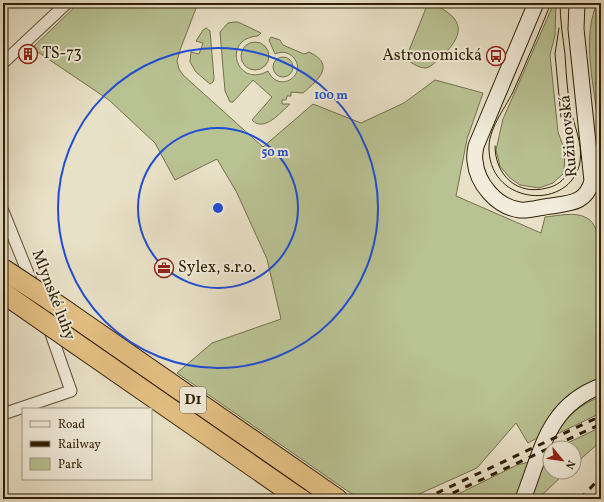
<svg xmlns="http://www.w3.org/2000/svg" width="604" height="502" font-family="Vollkorn,serif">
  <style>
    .green { fill: #b9c293; stroke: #74704c }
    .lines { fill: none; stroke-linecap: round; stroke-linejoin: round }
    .street-casing { stroke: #5e5036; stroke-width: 13 }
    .secondary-casing { stroke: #2f1f05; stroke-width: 17 }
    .highway-casing { stroke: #2f1f05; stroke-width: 22 }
    .street { stroke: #f1ecdb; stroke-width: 11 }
    .secondary { stroke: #f1ecdb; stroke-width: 15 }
    .highway { stroke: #e4c084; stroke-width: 20 }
    .tram { stroke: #2f1f05; stroke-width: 1 }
    .rail { stroke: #2f1f05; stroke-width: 3; stroke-dasharray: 7 7; stroke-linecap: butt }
    .highway-bridge-casing { stroke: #2f1f05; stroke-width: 22; stroke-linecap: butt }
    .highway-bridge { stroke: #e4c084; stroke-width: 20 }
    .ring { fill: none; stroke: #1d4ed8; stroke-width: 2 }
    .labels { text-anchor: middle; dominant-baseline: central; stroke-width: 4; stroke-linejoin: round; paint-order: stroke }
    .shield { fill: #f1ecdb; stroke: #695c45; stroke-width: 1 }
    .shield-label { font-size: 15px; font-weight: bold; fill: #2f1f05 }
    .poi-label { font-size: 16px; fill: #2f1f05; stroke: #f1ecdb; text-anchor: start }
    .street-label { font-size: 16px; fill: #2f1f05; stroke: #f1ecdb }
    .centre { fill: #1d4ed8; stroke: #f1ecdb; stroke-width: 2 }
    .ring-label { font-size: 12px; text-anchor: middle; font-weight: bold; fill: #1d4ed8; stroke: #f1ecdb; stroke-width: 4; stroke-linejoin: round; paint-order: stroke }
  </style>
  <rect width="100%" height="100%" fill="#e9e1c7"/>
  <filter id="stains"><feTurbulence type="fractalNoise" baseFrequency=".005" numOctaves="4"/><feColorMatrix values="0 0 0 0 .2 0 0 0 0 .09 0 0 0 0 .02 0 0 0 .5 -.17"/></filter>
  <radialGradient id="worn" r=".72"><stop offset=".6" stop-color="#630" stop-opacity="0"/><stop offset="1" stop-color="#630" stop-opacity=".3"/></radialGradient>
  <path class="green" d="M79,3H198L180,50L177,61L179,69L183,75L263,147L313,104L361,123L404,103L435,80L483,93L467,139L456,196L541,233L545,217C557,216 575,211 587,218C595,222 598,235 601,243V380L588,385L561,402L546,422L539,437L528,443L516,423L477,468L408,499H362L349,492L177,373L212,343L281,319L267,259L236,191L217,159L175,180L155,143L109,100L32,48Z
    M554,3H556L555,35L550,55L558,132L565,151L564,173L553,183L539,188L520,185L510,178L500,166L496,150L503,119Z
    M597,3H601V70L596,82L601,121V138C597,131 598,117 596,108C592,74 583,36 597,3Z
    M430,4C437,5 441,8 447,12C470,28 453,46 438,60C434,63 430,68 425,68C419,68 409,62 406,58L426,8Z
    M234,22H238L261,33L258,36C221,38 236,89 268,71C279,95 309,74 293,57C288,52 282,51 275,54L269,40L271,37L280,40L283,45L304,54L309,52C337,65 317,81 303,93L291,92V96H287L286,100H282V104H290C281,112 264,133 252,120L272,97L253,80L233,102H230L225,91L220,32L228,23Z
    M206,28L210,31L214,78L213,82L210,84L196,72L190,62L191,52L199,54L203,43L196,41L203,30Z
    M241 56a14 14 0 1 1 28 0a14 14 0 1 1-28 0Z
    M273 67a10 10 0 1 1 20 0a10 10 0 1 1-20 0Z
    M601,396V413L557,434C567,414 581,405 601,396Z
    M601,427V441L574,465V448H557Z
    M550,461V472H566L538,499H532L531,495L540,467Z
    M529,462L516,499H448L517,465Z"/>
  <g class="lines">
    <defs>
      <path id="street" d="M3,63L67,3
        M3,211L42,308L71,391L3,414"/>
      <path id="secondary" d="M536,3L476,146C475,151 474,156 475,161C477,184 497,207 520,210C529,211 541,207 551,206C571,203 586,203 592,181L576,29L577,3
        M523,499C542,451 547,406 601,386"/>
      <path id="highway" d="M50,300L337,499"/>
    </defs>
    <use href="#street" class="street-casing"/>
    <use href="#secondary" class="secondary-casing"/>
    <use href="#highway" class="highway-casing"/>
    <use href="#street" class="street"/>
    <use href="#secondary" class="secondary"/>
    <use href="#highway" class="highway"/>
    <path class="tram" d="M551,3C539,33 526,63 513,92C504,110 488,129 489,150C491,206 571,211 580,162C583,142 573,124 570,106C567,89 566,71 565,54C563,38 560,20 560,3
      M559,28L555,54L561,117
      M495,146C495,175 517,196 547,188C556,186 564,181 568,172C577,153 563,126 566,106"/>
    <path class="rail" d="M424,499L601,416
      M440,499L601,424
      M580,499L601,477"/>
    <defs>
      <path id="highway-bridge" d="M3,269L50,300
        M3,293L300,499"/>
    </defs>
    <use href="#highway-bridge" class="highway-bridge-casing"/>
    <use href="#highway-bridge" class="highway-bridge"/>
  </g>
  <g class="ring">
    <circle cx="218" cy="208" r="80"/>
    <circle cx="218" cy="208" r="160"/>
  </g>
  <defs>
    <symbol id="building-ring" viewBox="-11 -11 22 22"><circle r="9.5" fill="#f1ecdb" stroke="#8f2418" stroke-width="1.5"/><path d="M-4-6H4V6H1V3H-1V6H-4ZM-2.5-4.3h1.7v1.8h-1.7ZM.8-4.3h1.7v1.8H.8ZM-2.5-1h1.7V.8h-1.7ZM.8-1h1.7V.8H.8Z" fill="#8f2418"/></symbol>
    <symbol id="bus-ring" viewBox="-11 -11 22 22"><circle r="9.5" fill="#f1ecdb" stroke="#8f2418" stroke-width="1.5"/><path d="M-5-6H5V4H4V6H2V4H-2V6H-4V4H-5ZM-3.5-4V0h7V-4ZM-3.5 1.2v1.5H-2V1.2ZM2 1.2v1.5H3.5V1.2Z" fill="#8f2418"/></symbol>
    <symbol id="office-ring" viewBox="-11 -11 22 22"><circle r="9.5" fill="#f1ecdb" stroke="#8f2418" stroke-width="1.5"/><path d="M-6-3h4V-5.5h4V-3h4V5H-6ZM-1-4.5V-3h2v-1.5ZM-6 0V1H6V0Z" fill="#8f2418"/></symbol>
  </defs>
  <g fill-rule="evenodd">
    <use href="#building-ring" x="17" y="43" width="22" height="22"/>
    <use href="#bus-ring" x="485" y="45" width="22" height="22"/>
    <use href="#office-ring" x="153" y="257" width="22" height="22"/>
  </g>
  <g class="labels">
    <rect class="shield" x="180" y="387" width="26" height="26" rx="3"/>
    <g class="shield-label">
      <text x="193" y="400">D1</text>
    </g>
    <g class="poi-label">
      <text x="42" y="54">TS-73</text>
      <text x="482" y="56" text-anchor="end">Astronomická</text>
      <text x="178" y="268">Sylex, s.r.o.</text>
    </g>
    <g class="street-label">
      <text transform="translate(569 136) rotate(-95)">Ružinovská</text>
      <text transform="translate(53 295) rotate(69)">Mlynské luhy</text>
    </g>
  </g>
  <circle cx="218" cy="208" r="6" class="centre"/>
  <g class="ring-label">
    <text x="331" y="99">100 m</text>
    <text x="275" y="156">50 m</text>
  </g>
  <rect width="604" height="502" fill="none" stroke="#e9e1c7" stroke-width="16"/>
  <rect x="4" y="4" width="596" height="494" fill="none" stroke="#2f1f05" stroke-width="2"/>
  <rect x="8" y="8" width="588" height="486" fill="none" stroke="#2f1f05"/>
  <rect x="22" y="408" width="130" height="72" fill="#f1ecdb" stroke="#a39a85"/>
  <rect x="30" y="421" width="20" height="6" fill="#f1ecdb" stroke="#a39a85"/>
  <text x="58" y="428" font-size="12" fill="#2f1f05">Road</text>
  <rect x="30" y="441" width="20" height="6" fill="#2f1f05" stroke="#a39a85"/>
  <text x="58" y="448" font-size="12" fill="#2f1f05">Railway</text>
  <rect x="30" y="458" width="20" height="12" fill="#b9c293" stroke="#a39a85"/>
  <text x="58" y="468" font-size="12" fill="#2f1f05">Park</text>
  <g transform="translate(562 460) rotate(119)"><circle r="19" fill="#f1ecdb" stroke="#a39a85"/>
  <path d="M0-3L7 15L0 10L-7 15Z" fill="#8f2418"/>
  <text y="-6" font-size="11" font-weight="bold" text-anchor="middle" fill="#2f1f05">N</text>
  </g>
  <rect width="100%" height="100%" filter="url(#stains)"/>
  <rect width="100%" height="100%" fill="url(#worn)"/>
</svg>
